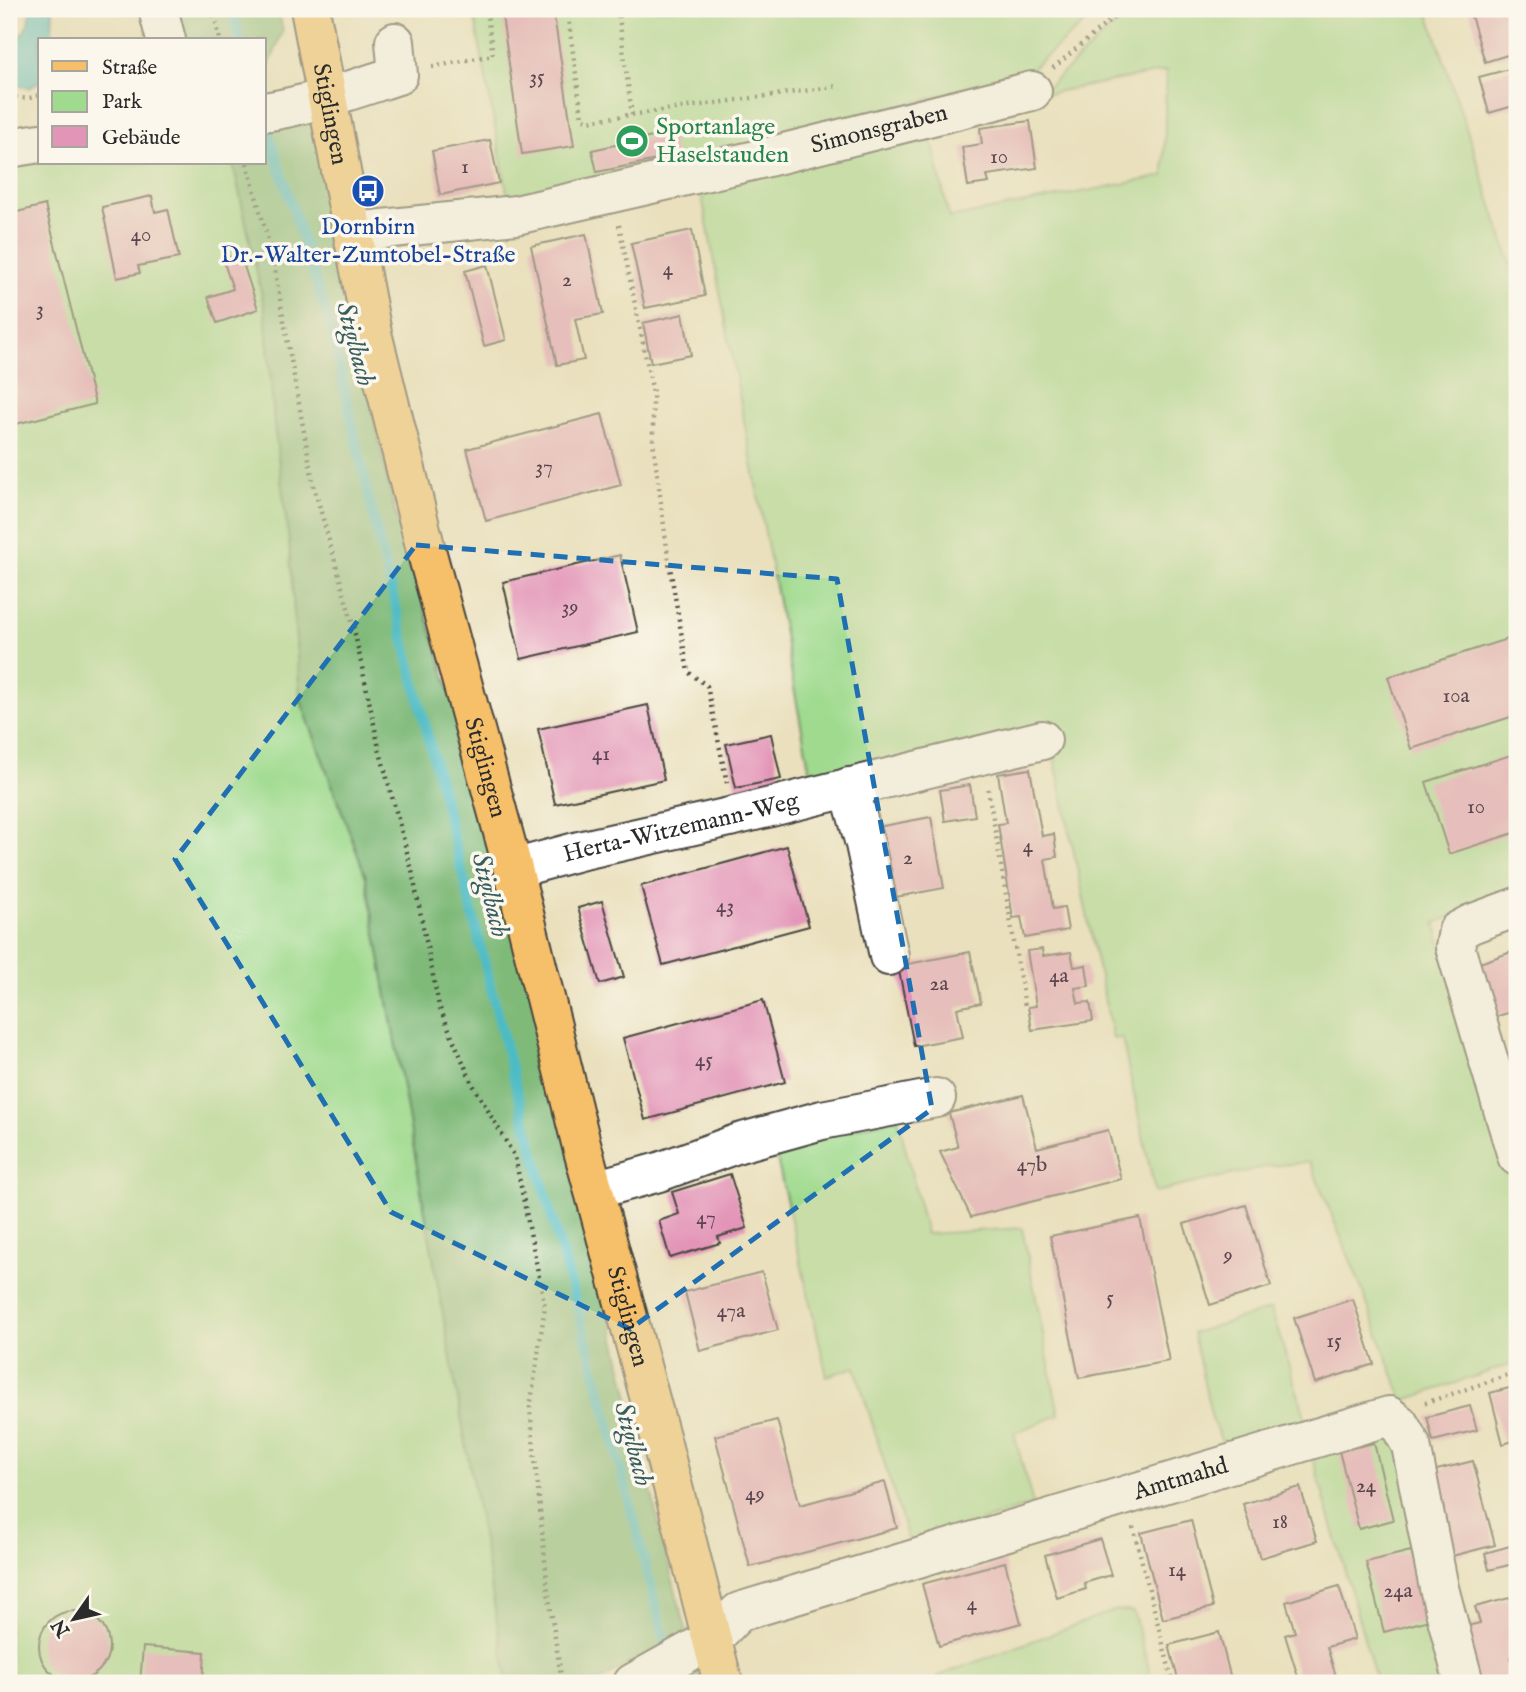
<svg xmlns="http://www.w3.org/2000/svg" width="1526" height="1692" font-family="'IM FELL English',serif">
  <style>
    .green { fill: #9fda8e; stroke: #65825c; stroke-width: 2 }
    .forest { fill: #7fba79; stroke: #557252; stroke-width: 2 }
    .water { fill: #4dbbc4; stroke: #3c7378; stroke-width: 2 }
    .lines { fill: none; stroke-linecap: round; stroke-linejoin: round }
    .stream { stroke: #4dbbc4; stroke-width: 10 }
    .building { fill: #e395b8 }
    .minor-casing { stroke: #484641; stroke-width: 42 }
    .major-casing { stroke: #484641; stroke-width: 42 }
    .path { stroke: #484641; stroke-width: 4.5; stroke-dasharray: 2 5; stroke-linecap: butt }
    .minor { stroke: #fff; stroke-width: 38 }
    .major { stroke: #f6c06b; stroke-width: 38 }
    .marked { fill: none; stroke: #1f6fb2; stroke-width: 5; stroke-dasharray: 14 9; stroke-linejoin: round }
    .labels { text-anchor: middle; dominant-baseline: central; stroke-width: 7; stroke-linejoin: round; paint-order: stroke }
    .number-label { font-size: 21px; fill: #59464e }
    .street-label { font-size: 24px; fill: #2b2b2b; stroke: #fbf7ec }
    .leisure-label { font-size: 24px; fill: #27864d; stroke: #fbf7ec; text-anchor: start }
    .transit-label { font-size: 24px; fill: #164399; stroke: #fbf7ec }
    .water-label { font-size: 26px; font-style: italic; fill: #375d61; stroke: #fbf7ec }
  </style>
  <rect width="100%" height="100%" fill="#fbf7ec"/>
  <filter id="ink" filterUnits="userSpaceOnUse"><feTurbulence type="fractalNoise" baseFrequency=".0143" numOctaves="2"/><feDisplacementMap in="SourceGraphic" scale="14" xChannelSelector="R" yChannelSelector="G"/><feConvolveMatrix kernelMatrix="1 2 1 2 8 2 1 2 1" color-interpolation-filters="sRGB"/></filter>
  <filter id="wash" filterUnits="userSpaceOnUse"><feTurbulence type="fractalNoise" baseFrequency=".00686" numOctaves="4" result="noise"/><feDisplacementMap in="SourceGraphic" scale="28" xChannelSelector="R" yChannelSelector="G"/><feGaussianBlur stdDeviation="1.57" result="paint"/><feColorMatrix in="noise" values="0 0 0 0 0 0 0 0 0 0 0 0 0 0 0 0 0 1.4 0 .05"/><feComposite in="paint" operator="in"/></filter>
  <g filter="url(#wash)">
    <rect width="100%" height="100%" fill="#eae0bd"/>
    <path class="green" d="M473,9H1101L1025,74L510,208Z
      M1140,9H1427L1517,282V891L1435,923L1517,1201V1362L1403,1401L1358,1279L1310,1162L1269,1166L1155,1192L1122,1038L1113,1039L1048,728L811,778L701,191L930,132L949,218L1164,176L1166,71L1039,95L1110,29Z
      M40,148V163H233L265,310L275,432L289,541L300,698L366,877L508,1683H9V153Z
      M898,1118L926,1234L1022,1228L1059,1415L1014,1433L1033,1504L910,1546L855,1367L827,1376L774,1146Z
      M1271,1309L1307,1423L1239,1448L1221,1440L1212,1419L1193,1333Z
      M1386,1432L1400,1449L1453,1683H1377L1311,1452Z
      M1116,1610L1133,1612L1152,1680L1146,1683H940L938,1676Z"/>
    <path class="forest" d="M177,9H278L283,31L268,68L264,69V40H185Z
      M323,101L352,319L396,516L502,860L669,1567L692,1651L702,1683H643L636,1660L596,1683H508L366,877L300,698L289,541L275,432L265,310L233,163H264V112Z"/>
    <path class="water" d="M31,9H53L52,31L57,40H40V82L29,88L11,84L9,81V47C23,34 29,29 31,9Z"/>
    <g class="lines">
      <path class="stream" d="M232,9L240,40
        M264,118L330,326L375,524L514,1080L607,1415L668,1653"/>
    </g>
    <g id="blocks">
      <path class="building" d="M501,9H553L574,146L522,154Z
        M1469,9H1514L1517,19V52L1485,62Z
        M1517,67V105L1489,113L1479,77Z
        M1030,121L1037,168L987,175L989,183L968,186L962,147L982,144L980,128Z
        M671,133L676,156L597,172L592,150Z
        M490,140L499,183L440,195L432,151Z
        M152,196L155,212L168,209L179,258L138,266L140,273L117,278L102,207Z
        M45,205L95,404L12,425L9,412V214Z
        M692,230L705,296L645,308L631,243Z
        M586,234L603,314L575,319L584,360L557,365L531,246Z
        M240,254L258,309L217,323L208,297L233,289L223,260Z
        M487,265L506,340L484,346L465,271Z
        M683,314L691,355L651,363L643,323Z
        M602,414L621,485L486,521L467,449Z
        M620,555L638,632L521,659L503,582Z
        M1510,638L1517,660V715L1411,749L1388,677Z
        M648,705L664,780L555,804L538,729Z
        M771,734L781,779L736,788L726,744Z
        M1517,753V832L1449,854L1426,782Z
        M1030,769L1042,836L1054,834L1057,857L1045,859L1053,909L1064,907L1068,930L1025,938L1021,917L1013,918L998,824L1006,823L998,774Z
        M970,785L975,816L945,821L940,790Z
        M931,817L944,888L885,899L872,828Z
        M787,846L809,926L663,965L641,886Z
        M602,901L624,977L600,984L578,908Z
        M1042,949L1043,956L1071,952L1074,967L1086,965L1089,986L1075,988L1078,1003L1090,1002L1093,1021L1032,1030L1028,1007L1036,1006L1027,951Z
        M1517,950V1010L1489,1019L1471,966Z
        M970,952L981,1003L957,1008L963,1037L914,1046L898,966Z
        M763,1000L785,1082L645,1120L623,1038Z
        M1517,1059V1110L1502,1064Z
        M1023,1095L1037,1148L1108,1130L1121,1179L971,1217L940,1152L958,1147L949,1113Z
        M730,1174L747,1228L718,1237L720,1243L670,1258L659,1221L679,1214L672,1192Z
        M1246,1205L1271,1286L1210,1305L1184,1224Z
        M1140,1218L1169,1361L1079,1378L1050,1236Z
        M762,1272L778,1330L700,1351L685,1292Z
        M1353,1299L1374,1364L1315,1383L1294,1318Z
        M1517,1386V1440L1503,1444L1490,1393Z
        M1470,1406L1477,1430L1433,1441L1427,1417Z
        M777,1420L800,1505L885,1482L897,1528L750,1567L715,1436Z
        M1374,1443L1393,1520L1359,1529L1339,1451Z
        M1473,1461L1495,1545L1448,1557L1425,1473Z
        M1300,1487L1317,1541L1260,1558L1243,1504Z
        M1191,1520L1213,1607L1163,1619L1141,1533Z
        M1100,1539L1111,1575L1084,1583L1086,1589L1057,1598L1045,1555Z
        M1517,1544V1563L1489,1570L1485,1553Z
        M1411,1551L1429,1620L1384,1632L1366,1562Z
        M1005,1562L1021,1623L939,1646L922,1584Z
        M1339,1586L1355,1639L1327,1647L1338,1683H1300L1285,1635L1295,1632L1286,1602Z
        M1517,1596V1656L1511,1657L1515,1674L1480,1683L1454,1629L1480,1623L1475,1607Z
        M39 1646a35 35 0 1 1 70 0a35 35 0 1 1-70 0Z
        M1219,1632L1232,1683H1179L1169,1645Z
        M143,1647L205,1652L203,1683H140Z"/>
    </g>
  </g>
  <g filter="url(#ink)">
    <use href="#blocks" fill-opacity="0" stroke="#484641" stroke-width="2"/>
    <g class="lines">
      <defs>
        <g id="minor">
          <path d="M158,9L166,40"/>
          <path d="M264,112C310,105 354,89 398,75L395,42"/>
          <path d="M9,148L40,143"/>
          <path id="s1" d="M354,232L516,215L756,160L1032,91"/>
          <path d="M849,787L865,844L889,956"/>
          <path id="s2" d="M513,869L579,851L734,816L1042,740"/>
          <path d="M1517,907L1471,924L1458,931L1455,947L1517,1156"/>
          <path d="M594,1190L659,1172L739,1143L822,1120L936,1098"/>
          <path id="s3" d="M633,1683L712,1639L739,1612L1389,1416L1399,1424L1411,1445L1439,1588L1464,1683"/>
        </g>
        <g id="major">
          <path id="s4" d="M310,9L372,333L426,550L513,869L581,1143L661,1440L723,1683"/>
        </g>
      </defs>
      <use href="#minor" class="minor-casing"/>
      <use href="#major" class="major-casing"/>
      <path class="path" d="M213,9L220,40
        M567,9L582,117L587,121L839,86
        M618,9L632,115
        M432,67L493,55L486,9
        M1053,68L1124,9
        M9,95C20,99 30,100 40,94
        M247,163L272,255L314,487L354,629L379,748L412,871L439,1006L472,1083L515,1157L545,1307L530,1408L548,1591L562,1683
        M619,225L653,393V442L668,556L688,672L707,686L727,783
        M988,789L1025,1006
        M1425,1403L1517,1372
        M1133,1527L1173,1683"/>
      <use href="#minor" class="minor"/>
      <use href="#major" class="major"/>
    </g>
  </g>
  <path d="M0 0H1526V1692H0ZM416,545L837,579L932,1109L630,1329L391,1212L175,859Z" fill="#eae0bd" fill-opacity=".55" fill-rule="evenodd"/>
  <path class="marked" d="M416,545L837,579L932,1109L630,1329L391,1212L175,859Z"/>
  <defs>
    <symbol id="stadium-disc" viewBox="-11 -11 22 22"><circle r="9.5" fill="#2e9e5b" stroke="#fbf7ec"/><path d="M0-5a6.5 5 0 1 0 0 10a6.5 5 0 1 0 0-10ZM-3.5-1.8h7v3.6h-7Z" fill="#fff"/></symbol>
    <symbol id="bus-disc" viewBox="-11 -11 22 22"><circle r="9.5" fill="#1a4fb4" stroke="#fbf7ec"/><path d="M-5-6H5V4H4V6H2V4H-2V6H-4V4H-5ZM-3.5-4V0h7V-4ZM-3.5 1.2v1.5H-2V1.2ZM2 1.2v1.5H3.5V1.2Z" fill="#fff"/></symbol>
  </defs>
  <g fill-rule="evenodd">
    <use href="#stadium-disc" x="613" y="122" width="38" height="38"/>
    <use href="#bus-disc" x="349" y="172" width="38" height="38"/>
  </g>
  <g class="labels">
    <g class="number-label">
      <text x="537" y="77">35</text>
      <text x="999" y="157">10</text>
      <text x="465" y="167">1</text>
      <text x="141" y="235">40</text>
      <text x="668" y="269">4</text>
      <text x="567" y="280">2</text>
      <text x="40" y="309">3</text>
      <text x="544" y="467">37</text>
      <text x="570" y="607">39</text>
      <text x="1456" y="696">10a</text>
      <text x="601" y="754">41</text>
      <text x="1476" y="807">10</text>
      <text x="1028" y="846">4</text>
      <text x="908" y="858">2</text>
      <text x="725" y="906">43</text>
      <text x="1059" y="976">4a</text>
      <text x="939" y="984">2a</text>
      <text x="704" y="1060">45</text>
      <text x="1032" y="1165">47b</text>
      <text x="706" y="1218">47</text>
      <text x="1228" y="1255">9</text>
      <text x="1110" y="1298">5</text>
      <text x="731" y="1311">47a</text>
      <text x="1334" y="1341">15</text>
      <text x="1366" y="1486">24</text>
      <text x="755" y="1494">49</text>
      <text x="1280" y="1522">18</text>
      <text x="1177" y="1570">14</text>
      <text x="1398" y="1591">24a</text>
      <text x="972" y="1604">4</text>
    </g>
    <g class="street-label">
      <text stroke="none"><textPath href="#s4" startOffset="107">Stiglingen</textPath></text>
      <text stroke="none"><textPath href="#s1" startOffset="536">Simonsgraben</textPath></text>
      <text stroke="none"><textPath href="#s4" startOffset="779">Stiglingen</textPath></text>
      <text stroke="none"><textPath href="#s2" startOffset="173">Herta-Witzemann-Weg</textPath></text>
      <text stroke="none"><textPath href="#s4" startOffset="1346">Stiglingen</textPath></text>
      <text stroke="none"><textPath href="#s3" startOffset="590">Amtmahd</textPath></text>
    </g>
    <g class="leisure-label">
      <text x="656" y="127">Sportanlage<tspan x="656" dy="28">Haselstauden</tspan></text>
    </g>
    <g class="transit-label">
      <text x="368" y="227">Dornbirn<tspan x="368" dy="28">Dr.-Walter-Zumtobel-Straße</tspan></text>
    </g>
    <g class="water-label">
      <text transform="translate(355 344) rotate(75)">Stiglbach</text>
      <text transform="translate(490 895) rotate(76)">Stiglbach</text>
      <text transform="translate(633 1444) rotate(75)">Stiglbach</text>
    </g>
  </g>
  <rect width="1526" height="1692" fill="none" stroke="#fbf7ec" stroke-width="35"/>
  <rect x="38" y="38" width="228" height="126" fill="#fbf7ec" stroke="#a8a59f" stroke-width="2"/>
  <rect x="52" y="61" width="35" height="10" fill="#f6c06b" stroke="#a8a59f" stroke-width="2"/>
  <text x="102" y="74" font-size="21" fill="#2b2b2b">Straße</text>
  <rect x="52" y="91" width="35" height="21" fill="#9fda8e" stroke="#a8a59f" stroke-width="2"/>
  <text x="102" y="108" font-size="21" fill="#2b2b2b">Park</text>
  <rect x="52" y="126" width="35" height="21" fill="#e395b8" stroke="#a8a59f" stroke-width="2"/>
  <text x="102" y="144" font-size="21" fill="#2b2b2b">Gebäude</text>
  <g transform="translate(74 1619) rotate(236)" stroke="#fbf7ec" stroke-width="5" paint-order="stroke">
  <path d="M0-5L12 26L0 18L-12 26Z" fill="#2b2b2b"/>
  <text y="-10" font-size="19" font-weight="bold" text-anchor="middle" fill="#2b2b2b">N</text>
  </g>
</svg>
